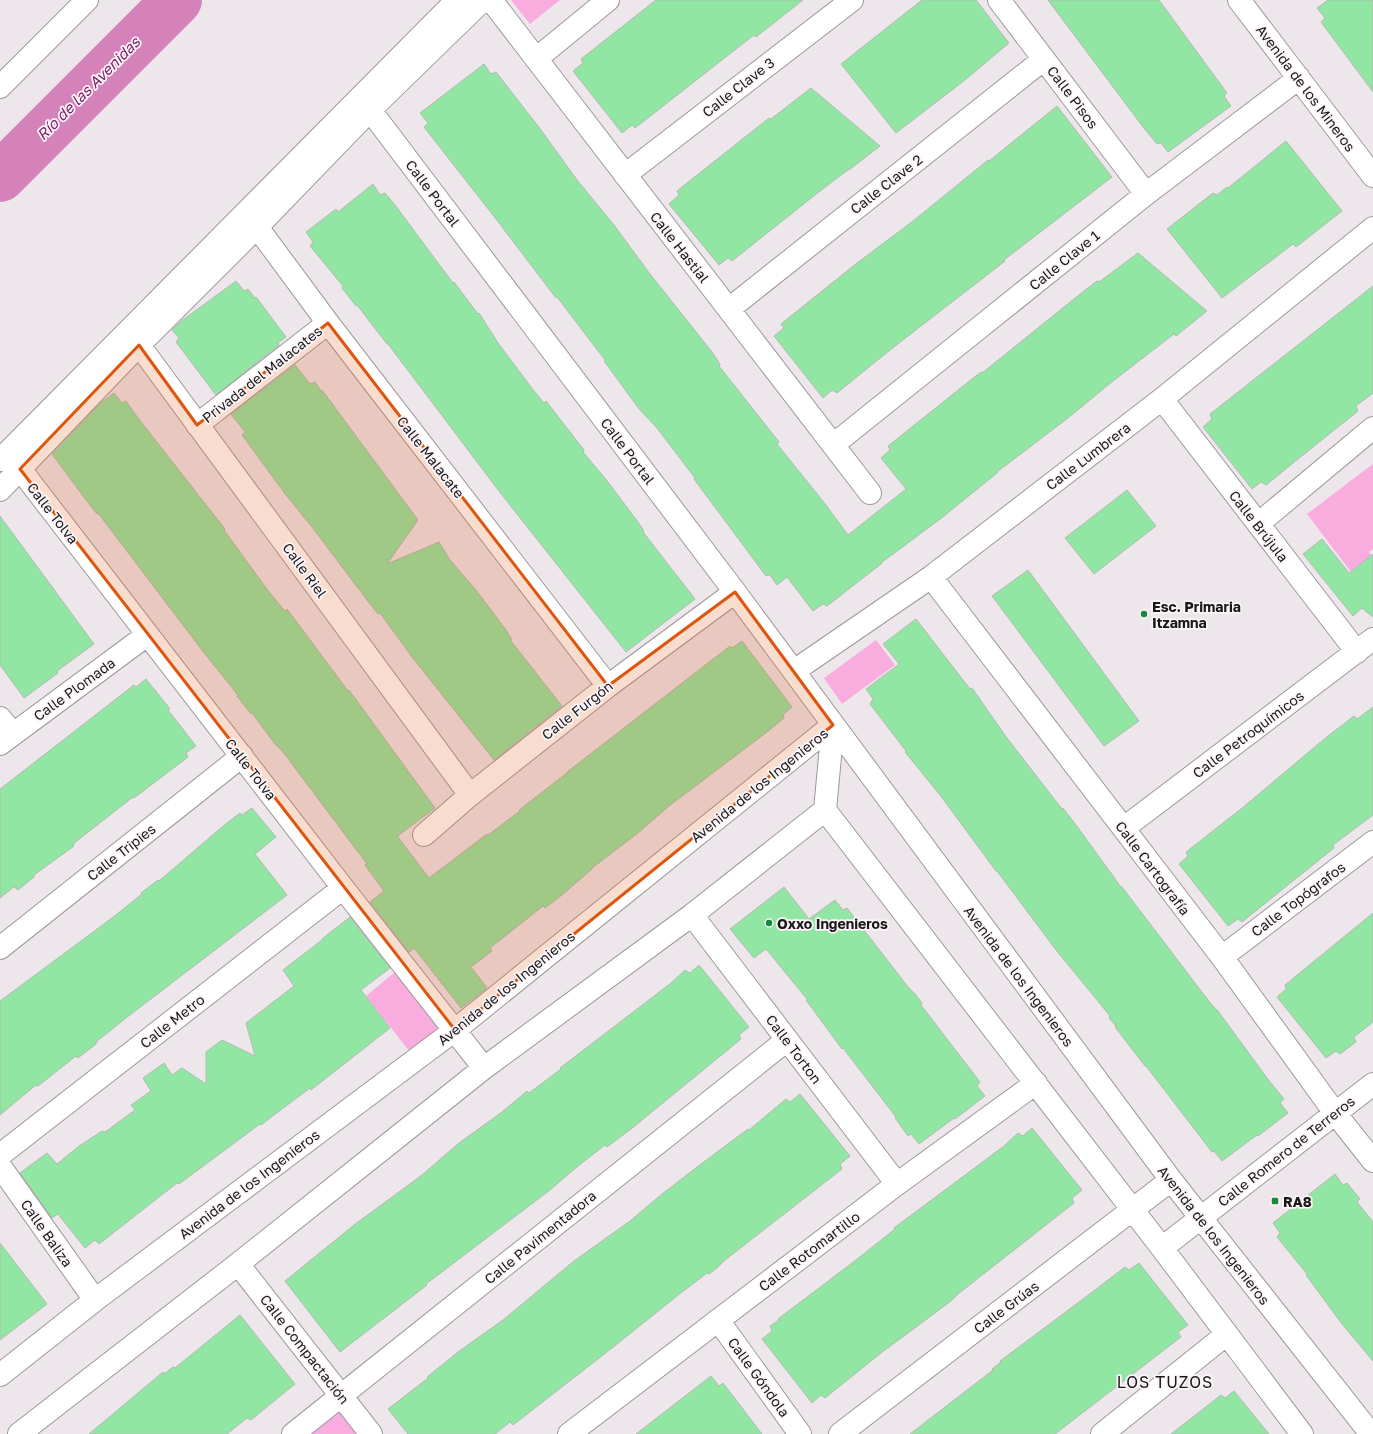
<svg xmlns="http://www.w3.org/2000/svg" width="1373" height="1434" font-family="'Golos Text',sans-serif">
  <style>
    .green { fill: #f9acde }
    .lines { fill: none; stroke-linecap: round; stroke-linejoin: round }
    .river { stroke: #d682ba; stroke-width: 50 }
    .building { fill: #91e6a3; stroke: #b4b9b4 }
    .minor-casing { stroke: #9d989b; stroke-width: 24 }
    .minor { stroke: #fff; stroke-width: 22 }
    .marked { fill: #de560d; fill-opacity: 0.2; stroke: #de560d; stroke-width: 3; stroke-linejoin: round }
    .poi-dot { fill: #168840; stroke: #fbf4f8; stroke-width: 1.5 }
    .labels { text-anchor: middle; dominant-baseline: central; stroke-width: 3.5; stroke-linejoin: round; paint-order: stroke }
    .street-label { font-size: 14px; fill: #1a1819; stroke: #fbf4f8 }
    .poi-label { font-size: 14px; font-weight: bold; fill: #1a1819; stroke: #fbf4f8; text-anchor: start }
    .water-label { font-size: 15px; font-style: italic; fill: #832069; stroke: #fbf4f8 }
    .quarter-label { font-size: 16px; letter-spacing: 1px; fill: #1a1819; stroke: #fbf4f8 }
  </style>
  <rect width="100%" height="100%" fill="#ede7eb"/>
  <path class="green" d="M511,0H560L530,24Z
    M1373,464V549L1369,552L1373,557V601L1307,514Z
    M876,640L895,665L842,704L824,678Z
    M401,967L455,1030L417,1061L366,996Z
    M338,1408L357,1434H308Z"/>
  <g class="lines">
    <path class="river" d="M0,177L177,0"/>
  </g>
  <path class="building" d="M656,0H803L756,37L754,35L635,128L632,125L622,133L573,71L583,63L581,59Z
    M922,0H976L1009,43L965,80L896,133L841,64Z
    M1048,0H1159L1227,93L1224,96L1231,106L1168,152L1161,143L1157,144L1143,127Z
    M1328,0H1373V92L1321,22L1325,18L1317,8Z
    M484,64L491,74L496,72L541,130L577,180L614,225L650,274L712,352L720,364L719,366L779,442L777,444L826,505L848,535L906,489L881,458L890,450L888,446L972,379L981,372L982,373L1074,299L1097,281L1099,282L1138,253L1207,311L1176,336L1174,334L1113,381L1068,418L997,472V473L944,516L881,563V564L827,606L823,604L813,611L787,577L777,585L770,575L766,576L694,479L695,478L657,428L640,410L604,361L605,360L557,297L556,298L496,219L424,127L428,123L420,113Z
    M811,88L880,146L849,170V169L820,191L732,261L728,258L719,265L669,204L679,195L677,191L769,118L771,119Z
    M1057,106L1112,177L1004,260L1005,261L996,268L890,350L837,393L832,390L823,398L774,336L784,328L781,324L857,263L913,221L977,169L988,160L989,161Z
    M1286,141L1342,211L1296,247L1293,244L1222,298L1167,229L1213,193L1217,195L1227,187L1228,188Z
    M373,184L380,195L385,193L395,205L453,283L454,282L478,314L479,313L498,343L534,391L544,403L546,401L584,450L583,452L608,482L638,522L644,531L643,532L695,599L626,652L502,495L388,344H387L357,305L356,306L342,288L343,286L310,246L313,242L306,232L336,209L338,212Z
    M236,281L244,291L248,289L255,298L256,297L286,337L278,343L279,345L216,395L176,342L179,338L172,330L180,322Z
    M1373,286V393L1356,406L1358,411L1303,455L1266,485L1261,482L1252,489L1203,427L1212,419L1210,414Z
    M295,365L310,384L315,382L321,391L322,390L418,520L387,564L439,542L450,560L476,590L506,630L512,640L511,641L562,706L494,760L412,657L380,613L378,614L370,604L312,527L286,495L242,435L245,432L231,414Z
    M114,393L122,403L126,401L138,418L225,529L224,530L269,592L285,611L287,609L348,691L349,690L435,808L399,835L398,837L429,878L487,834L488,835L520,811L519,810L567,773V772L730,646L732,648L742,641L792,707L783,715L784,718L767,732L669,806L638,833L592,868V869L562,895L545,908L543,906L490,948L492,951L471,967L487,988L461,1008L414,948L409,952L370,902L384,891L365,865L367,864L283,752L275,744L252,713L251,714L237,696L238,695L205,654L98,513L97,514L89,504L52,454L102,402Z
    M1127,490L1156,526L1094,574L1065,538Z
    M0,516L94,644L57,671L58,673L24,698L0,665Z
    M1322,539L1349,573L1373,554V617L1362,608L1353,616L1303,554Z
    M1028,570L1139,721L1104,746L992,596Z
    M916,619L970,689L972,688L1007,738L1062,809L1063,808L1076,825L1121,887H1122L1211,1004L1218,1011L1270,1082L1284,1099L1280,1103L1288,1113L1258,1136L1257,1135L1222,1161L1214,1151L1212,1152L1146,1066H1145L1115,1027L1116,1026L1109,1018L1110,1016L1056,950L997,871H996L940,795L905,752L906,751L870,704L873,699L866,689L899,664L883,644Z
    M146,679L170,709L168,710L196,746L186,753L188,757L134,798L133,797L73,844L74,846L34,875V877L18,890L14,887L0,898V789L134,685L136,687Z
    M1373,707V815L1333,845L1334,848L1258,909L1242,922L1238,919L1228,926L1179,864L1188,856L1186,852L1241,809L1323,740L1354,716L1357,719Z
    M252,808L276,837L255,854L287,895L126,1018L96,1042V1044L78,1058L76,1056L38,1086L36,1085L0,1115V1001L112,918L142,894L141,893L158,880L159,881L222,827L240,813L242,815Z
    M784,887L809,919L835,900L843,910L847,908L908,987L915,994L922,1003L921,1005L980,1082L977,1086L985,1096L955,1119L954,1118L919,1144L911,1134L908,1136L895,1118L896,1117L843,1048L842,1049L806,1000L807,999L766,949L754,958L730,929Z
    M1373,913V1022L1354,1037L1356,1042L1340,1054L1336,1051L1326,1058L1277,997L1286,989L1285,985Z
    M350,917L390,968L361,990L390,1028L311,1090L310,1088L270,1118L261,1125L260,1124L179,1184L177,1183L99,1244L95,1240L85,1248L58,1214L52,1218L20,1173L47,1153L57,1164L79,1146L102,1131L105,1132L135,1110L131,1105L151,1091L143,1078L164,1063L172,1075L182,1068L206,1084V1052L222,1040L255,1056L246,1023L294,986L283,970L322,940V939Z
    M699,965L749,1027L739,1035L741,1039L631,1129L607,1147L605,1145L578,1166L550,1190L426,1284L427,1285L340,1352L285,1281L354,1225L422,1175L459,1143L502,1112L527,1091L529,1093L561,1069L560,1068L671,983L685,970L690,973Z
    M800,1094L850,1156L840,1164L842,1169L725,1260L717,1268L709,1274L707,1273L677,1296L612,1348L513,1425L510,1422L495,1434H408L388,1409L428,1378L427,1377L458,1352L503,1320L574,1261L630,1221L662,1194L701,1164L748,1129L749,1130L786,1099L790,1102Z
    M1032,1128L1082,1190L1072,1198L1074,1203L958,1294L951,1301L881,1353L825,1398L821,1395L812,1403L762,1339L772,1331L770,1326L779,1320L778,1319L856,1260L895,1229L894,1228L1004,1146L1018,1133L1023,1136Z
    M1335,1174L1343,1185L1347,1183L1360,1199L1357,1202L1373,1222V1361L1342,1324L1306,1275L1307,1274L1277,1237L1280,1233L1273,1223Z
    M0,1243L47,1304L0,1340Z
    M1139,1263L1188,1325L1178,1332L1181,1337L1055,1434H910L993,1370L992,1369L1001,1362L1000,1361L1087,1296L1125,1267L1129,1270Z
    M240,1315L295,1384L251,1420L247,1418L227,1434H89L163,1372L164,1374L173,1367L175,1368Z
    M711,1376L719,1386L723,1383L762,1434H636Z
    M1234,1391L1269,1434H1171L1221,1395L1225,1398Z"/>
  <g class="lines">
    <defs>
      <path id="minor" d="M491,0L870,493
        M999,0L1146,194
        M1239,0L1373,176
        M536,59L608,0
        M0,87L87,0
        M370,110L735,592L1171,1180L1371,1434
        M625,175L852,0
        M257,227L328,323L608,686
        M729,309L1044,59
        M129,335L139,345L470,795
        M1162,399L1357,652
        M197,425L328,323
        M833,445L1146,194L1299,78
        M0,460L457,0
        M20,469L343,888L484,1068
        M0,490L139,345L257,227L370,110L483,0
        M1258,524L1373,428
        M931,577L1222,957L1335,1113L1373,1161
        M794,671L931,577L1162,399L1373,228
        M0,718L13,734
        M0,744L147,635
        M825,810L1162,1248L1302,1434
        M825,810L833,725
        M1124,828L1373,639
        M424,835L470,795L608,686L735,592
        M692,915L897,1184
        M0,948L242,756
        M1222,957L1373,842
        M0,1155L343,888
        M0,1166L95,1300
        M1162,1248L1373,1084
        M238,1264L371,1434
        M718,1320L800,1434
        M0,1375L95,1300L455,1030L833,725
        M19,1434L238,1264L484,1068L692,915L825,810
        M293,1434L787,1040
        M569,1434L897,1184L1036,1083
        M840,1434L1171,1180
        M1102,1434L1227,1334"/>
    </defs>
    <use href="#minor" class="minor-casing"/>
    <use href="#minor" class="minor"/>
  </g>
  <path class="marked" d="M328,323L608,686L735,592L833,725L455,1030L20,469L139,345L197,425Z"/>
  <g class="poi-dot">
    <circle cx="1144" cy="614" r="4"/>
    <circle cx="769" cy="923" r="4"/>
    <rect x="1271" y="1197" width="8" height="8" rx="2"/>
  </g>
  <g class="labels">
    <g class="street-label">
      <text transform="translate(738 87) rotate(-38)">Calle Clave 3</text>
      <text transform="translate(1306 88) rotate(53)">Avenida de los Mineros</text>
      <text transform="translate(1073 97) rotate(53)">Calle Pisos</text>
      <text transform="translate(886 184) rotate(-38)">Calle Clave 2</text>
      <text transform="translate(433 193) rotate(53)">Calle Portal</text>
      <text transform="translate(680 247) rotate(52)">Calle Hastial</text>
      <text transform="translate(1064 260) rotate(-39)">Calle Clave 1</text>
      <text transform="translate(262 374) rotate(-38)">Privada del Malacates</text>
      <text transform="translate(628 451) rotate(53)">Calle Portal</text>
      <text transform="translate(1088 456) rotate(-37)">Calle Lumbrera</text>
      <text transform="translate(431 457) rotate(52)">Calle Malacate</text>
      <text transform="translate(53 513) rotate(52)">Calle Tolva</text>
      <text transform="translate(1259 526) rotate(52)">Calle Brújula</text>
      <text transform="translate(305 570) rotate(54)">Calle Riel</text>
      <text transform="translate(74 689) rotate(-36)">Calle Plomada</text>
      <text transform="translate(577 710) rotate(-38)">Calle Furgón</text>
      <text transform="translate(1248 734) rotate(-37)">Calle Petroquímicos</text>
      <text transform="translate(251 769) rotate(52)">Calle Tolva</text>
      <text transform="translate(759 785) rotate(-39)">Avenida de los Ingenieros</text>
      <text transform="translate(121 852) rotate(-38)">Calle Tripies</text>
      <text transform="translate(1153 868) rotate(53)">Calle Cartografía</text>
      <text transform="translate(1298 899) rotate(-37)">Calle Topógrafos</text>
      <text transform="translate(1019 976) rotate(53)">Avenida de los Ingenieros</text>
      <text transform="translate(506 988) rotate(-39)">Avenida de los Ingenieros</text>
      <text transform="translate(172 1021) rotate(-38)">Calle Metro</text>
      <text transform="translate(794 1049) rotate(53)">Calle Torton</text>
      <text transform="translate(1286 1151) rotate(-38)">Calle Romero de Terreros</text>
      <text transform="translate(249 1184) rotate(-37)">Avenida de los Ingenieros</text>
      <text transform="translate(47 1233) rotate(55)">Calle Baliza</text>
      <text transform="translate(1214 1235) rotate(52)">Avenida de los Ingenieros</text>
      <text transform="translate(540 1237) rotate(-39)">Calle Pavimentadora</text>
      <text transform="translate(809 1251) rotate(-37)">Calle Rotomartillo</text>
      <text transform="translate(1006 1307) rotate(-37)">Calle Grúas</text>
      <text transform="translate(305 1349) rotate(52)">Calle Compactación</text>
      <text transform="translate(759 1377) rotate(54)">Calle Góndola</text>
    </g>
    <g class="poi-label">
      <text x="1152" y="606">Esc. Primaria<tspan x="1152" dy="16">Itzamna</tspan></text>
      <text x="777" y="923">Oxxo Ingenieros</text>
      <text x="1283" y="1201">RA8</text>
    </g>
    <g class="water-label">
      <text transform="translate(88 88) rotate(-45)">Río de las Avenidas</text>
    </g>
    <g class="quarter-label">
      <text x="1165" y="1382">LOS TUZOS</text>
    </g>
  </g>
</svg>
